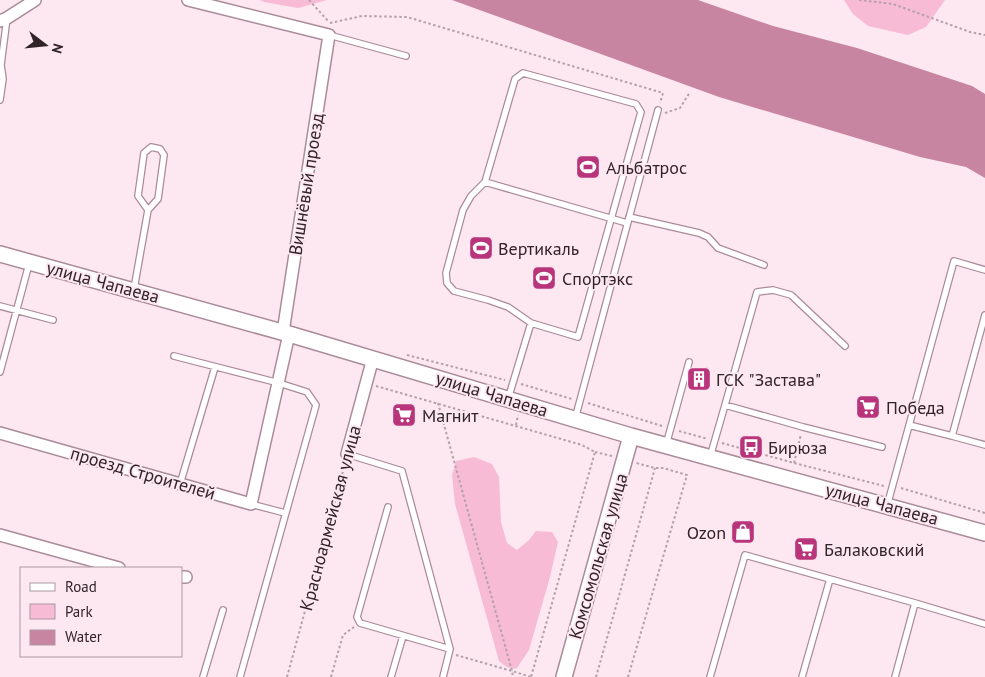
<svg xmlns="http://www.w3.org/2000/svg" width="985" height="677" font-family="'PT Sans',sans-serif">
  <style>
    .green { fill: #f8bbd5 }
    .water { fill: #c785a2 }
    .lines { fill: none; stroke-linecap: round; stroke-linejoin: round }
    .lane-casing { stroke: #ab8b99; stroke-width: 8 }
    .street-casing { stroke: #ab8b99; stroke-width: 14 }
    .secondary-casing { stroke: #ab8b99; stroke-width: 18 }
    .path { stroke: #b3a0a8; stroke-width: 2; stroke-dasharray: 2.5 2.5; stroke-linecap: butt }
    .lane { stroke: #fff; stroke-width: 5.5 }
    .street { stroke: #fff; stroke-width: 11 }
    .secondary { stroke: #fff; stroke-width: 15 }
    .labels { text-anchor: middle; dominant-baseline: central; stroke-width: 4; stroke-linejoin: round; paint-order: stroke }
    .poi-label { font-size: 18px; fill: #312429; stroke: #fde7f0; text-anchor: start }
    .street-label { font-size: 18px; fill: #312429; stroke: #fde7f0 }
  </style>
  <rect width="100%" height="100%" fill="#fde7f0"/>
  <path class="green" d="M260,0H327L298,8L264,2Z
    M844,0H945L926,27L908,35L868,26L853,14Z
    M474,457L492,464L499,477L501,522L507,543L517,550L529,540L536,531L552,532L558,542L550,577L529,650L517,668C509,670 505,666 499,661L455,504L452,475L456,461Z"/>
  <path class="water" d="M452,0H698L773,26L857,48L972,86L985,94V178L966,167L920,157L719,97Z"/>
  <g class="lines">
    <defs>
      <path id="lane" d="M329,35L406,56
        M0,65H1L7,18
        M523,73L636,104L641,112L578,337L531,323L508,307L488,300L454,291L447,283L446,273L463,210L471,196L485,182L515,79Z
        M0,100L3,79L1,65
        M485,182L627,223
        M629,217L699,233L708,237L718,248L764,265
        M134,289L148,210L158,199L164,155L160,149L151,147L144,153L138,196L148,210
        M0,306L53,320
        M174,356L279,383L307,392L316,405L240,677
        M0,372L29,264
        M508,399L531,323
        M725,405L757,292L773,290L791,295L845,346
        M575,419L658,110
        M909,425L952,436L985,315
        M952,436L985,445
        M666,445L689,362
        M347,454L402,471L450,649L443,677
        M710,457L725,405L803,427L882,447
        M180,484L215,367
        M251,504L285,513
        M887,506L954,261L985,270
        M388,507L357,617L360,623L450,649
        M203,677L223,610
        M391,677L403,636
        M710,677L745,555L915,603L985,624
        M802,677L830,579
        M895,677L915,603"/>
      <path id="street" d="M188,0L329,35L283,332
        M0,21L7,18L35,0
        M0,433L251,504L289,334
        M347,454L373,358
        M0,535L119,568
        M181,577H186"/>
      <path id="secondary" d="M0,254L289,334L631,436L985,533
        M564,677L631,436"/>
    </defs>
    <use href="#lane" class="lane-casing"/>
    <use href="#street" class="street-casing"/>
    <use href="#secondary" class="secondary-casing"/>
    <path class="path" d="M309,0L329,22
      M859,0L893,4L970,32L985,35
      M330,23L362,16L407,17L663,93L660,103
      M665,113L680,108L690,92
      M407,355L505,380
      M521,384L572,399
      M376,386L582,445L595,452L531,677
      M438,403L512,671L531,677
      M588,403L662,426
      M516,425L518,415
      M679,431L708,439
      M722,443L794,463L884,486
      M595,452L612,456
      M794,463L801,434
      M901,488L985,513
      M456,655L512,671L513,677
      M287,677L345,464
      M331,677L343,635L354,627
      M596,677L655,468
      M628,677L687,475L663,468H655L636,463"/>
    <use href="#lane" class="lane"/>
    <use href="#street" class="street"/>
    <use href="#secondary" class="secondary"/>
  </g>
  <defs>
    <symbol id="stadium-square" viewBox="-11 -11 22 22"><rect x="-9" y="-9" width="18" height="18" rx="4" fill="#b8357c" stroke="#fde7f0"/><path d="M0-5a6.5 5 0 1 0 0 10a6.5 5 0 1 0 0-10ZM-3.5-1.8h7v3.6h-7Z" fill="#fff"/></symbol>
    <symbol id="building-square" viewBox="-11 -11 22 22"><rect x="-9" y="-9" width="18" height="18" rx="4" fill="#b8357c" stroke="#fde7f0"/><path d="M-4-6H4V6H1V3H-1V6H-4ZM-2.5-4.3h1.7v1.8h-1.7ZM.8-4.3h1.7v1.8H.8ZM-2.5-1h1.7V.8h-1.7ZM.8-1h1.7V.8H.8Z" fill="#fff"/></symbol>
    <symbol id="supermarket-square" viewBox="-11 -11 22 22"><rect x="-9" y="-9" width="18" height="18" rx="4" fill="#b8357c" stroke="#fde7f0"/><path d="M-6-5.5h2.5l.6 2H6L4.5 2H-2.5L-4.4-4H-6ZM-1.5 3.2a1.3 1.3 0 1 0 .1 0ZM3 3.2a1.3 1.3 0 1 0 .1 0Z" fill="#fff"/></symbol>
    <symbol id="bus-square" viewBox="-11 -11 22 22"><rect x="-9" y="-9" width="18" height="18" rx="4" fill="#b8357c" stroke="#fde7f0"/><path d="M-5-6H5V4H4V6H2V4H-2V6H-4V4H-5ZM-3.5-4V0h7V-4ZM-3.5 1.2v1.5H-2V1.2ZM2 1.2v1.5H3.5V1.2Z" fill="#fff"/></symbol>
    <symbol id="shop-square" viewBox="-11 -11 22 22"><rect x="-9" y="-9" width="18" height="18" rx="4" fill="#b8357c" stroke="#fde7f0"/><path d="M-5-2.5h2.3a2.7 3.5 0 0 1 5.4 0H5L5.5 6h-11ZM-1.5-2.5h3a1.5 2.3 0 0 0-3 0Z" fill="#fff"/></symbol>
  </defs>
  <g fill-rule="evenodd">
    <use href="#stadium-square" x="574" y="153" width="28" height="28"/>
    <use href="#stadium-square" x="467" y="234" width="28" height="28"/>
    <use href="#stadium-square" x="530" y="264" width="28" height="28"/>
    <use href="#building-square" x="685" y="365" width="28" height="28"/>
    <use href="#supermarket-square" x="854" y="393" width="28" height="28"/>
    <use href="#supermarket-square" x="390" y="401" width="28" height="28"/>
    <use href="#bus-square" x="737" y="433" width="28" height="28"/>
    <use href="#shop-square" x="729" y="518" width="28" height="28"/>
    <use href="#supermarket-square" x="792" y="535" width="28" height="28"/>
  </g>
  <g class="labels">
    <g class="poi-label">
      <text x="606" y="167">Альбатрос</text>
      <text x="498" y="248">Вертикаль</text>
      <text x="562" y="278">Спортэкс</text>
      <text x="716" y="379">ГСК "Застава"</text>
      <text x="886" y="407">Победа</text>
      <text x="422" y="415">Магнит</text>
      <text x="768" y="447">Бирюза</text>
      <text x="726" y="532" text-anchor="end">Ozon</text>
      <text x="824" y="549">Балаковский</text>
    </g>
    <g class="street-label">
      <text transform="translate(306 184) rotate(-81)">Вишнёвый проезд</text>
      <text transform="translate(103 282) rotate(15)">улица Чапаева</text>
      <text transform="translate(492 394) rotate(17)">улица Чапаева</text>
      <text transform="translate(143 473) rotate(16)">проезд Строителей</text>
      <text transform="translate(882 504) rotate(15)">улица Чапаева</text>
      <text transform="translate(330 518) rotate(-75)">Красноармейская улица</text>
      <text transform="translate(598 556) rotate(-74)">Комсомольская улица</text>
    </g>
  </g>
  <rect x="20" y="567" width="162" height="90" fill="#fde7f0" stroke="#ab99a0"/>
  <rect x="30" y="583" width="25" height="8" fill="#ffffff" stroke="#ab99a0"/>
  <text x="65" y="592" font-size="15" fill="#312429">Road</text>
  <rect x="30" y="604" width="25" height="15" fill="#f8bbd5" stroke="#ab99a0"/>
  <text x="65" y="617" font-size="15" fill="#312429">Park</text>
  <rect x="30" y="630" width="25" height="15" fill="#c785a2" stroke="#ab99a0"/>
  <text x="65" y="642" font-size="15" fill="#312429">Water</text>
  <g transform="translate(45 45) rotate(106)" stroke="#fde7f0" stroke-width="4" paint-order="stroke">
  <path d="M0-4L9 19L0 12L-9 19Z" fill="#312429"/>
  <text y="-8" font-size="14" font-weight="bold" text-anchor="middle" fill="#312429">N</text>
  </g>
</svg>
